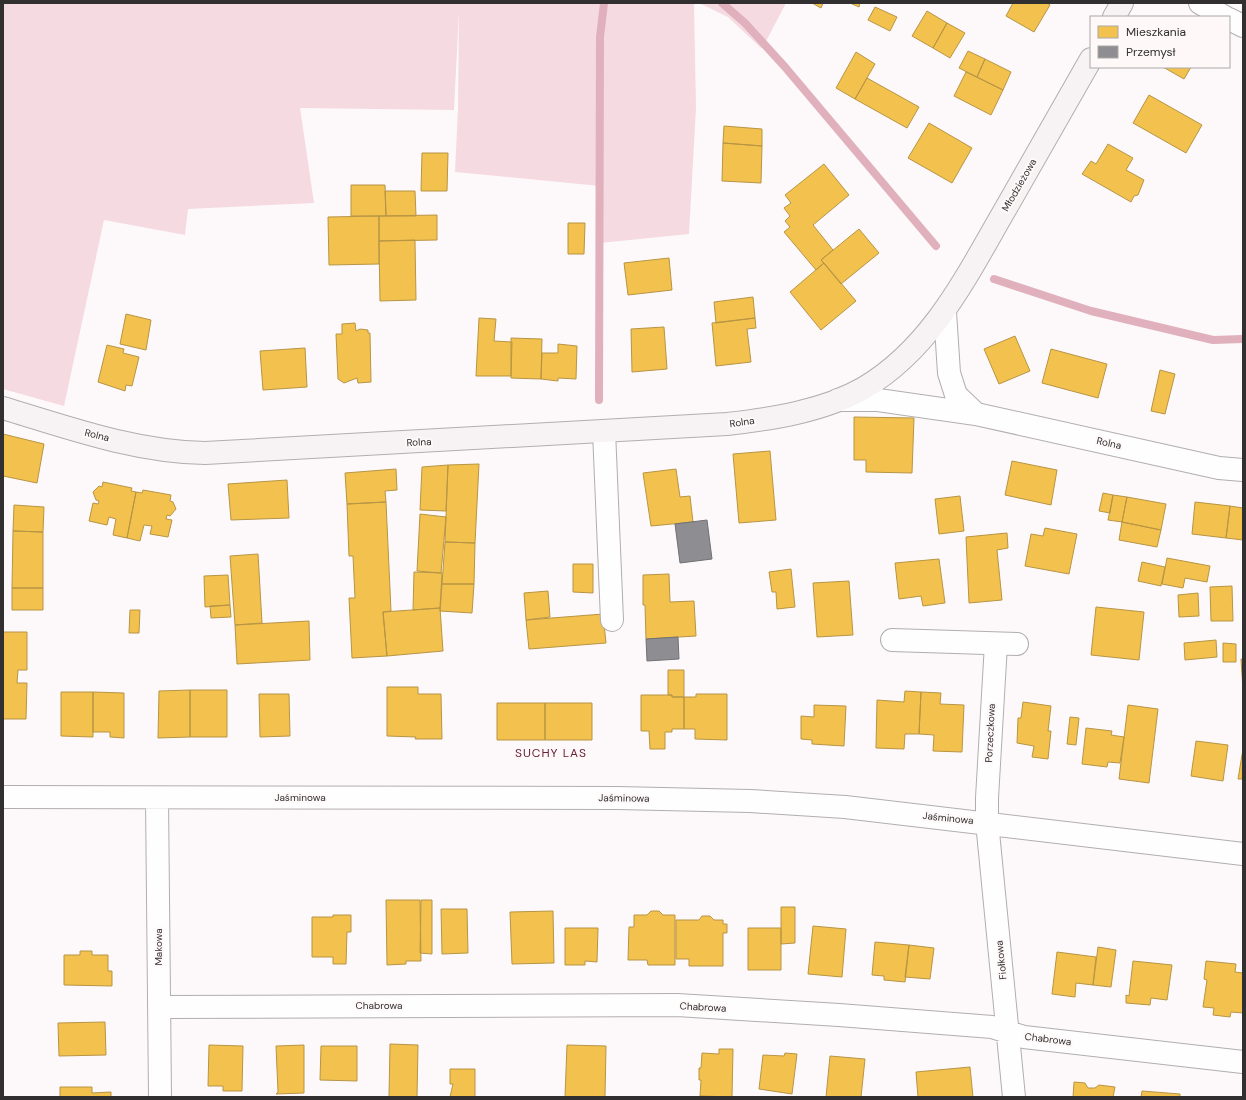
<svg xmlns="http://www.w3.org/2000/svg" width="1246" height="1100" font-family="'DM Sans',sans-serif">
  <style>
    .green { fill: #f5dae1 }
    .homes { fill: #f2c14e; stroke: #b89545 }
    .industry { fill: #8d8d92; stroke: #717174 }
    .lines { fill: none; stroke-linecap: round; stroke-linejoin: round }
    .stream { stroke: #e0b0bc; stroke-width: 8 }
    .street-casing { stroke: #b1aeaf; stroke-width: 24 }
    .secondary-casing { stroke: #b1aeaf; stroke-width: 24 }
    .street { stroke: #fffefe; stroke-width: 22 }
    .secondary { stroke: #f7f3f4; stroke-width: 22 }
    .labels { text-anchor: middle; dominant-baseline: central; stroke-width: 4; stroke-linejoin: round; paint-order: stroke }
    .street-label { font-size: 10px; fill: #312f2f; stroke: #fef8f9 }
    .quarter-label { font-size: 12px; letter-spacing: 1px; fill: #66233a; stroke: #fef8f9 }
  </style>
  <rect width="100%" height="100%" fill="#fdf9fa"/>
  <path class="green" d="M3,3H694L696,108L689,234L600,243V186L455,172L458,108L459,11L454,110L300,108L314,203L188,209L185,235L104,220L64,406L3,389Z
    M699,3H786L762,49L728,17Z"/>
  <path class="homes" d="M812,3H823L821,8Z
    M850,3H860L859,7Z
    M1013,3H1047L1050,5L1034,32L1006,16Z
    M875,7L897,17L890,31L868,20Z
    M927,11L947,23L933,48L912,36Z
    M947,23L965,33L950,58L933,48Z
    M968,51L985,59L977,77L959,68Z
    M856,52L875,64L855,99L836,88Z
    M985,59L1011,72L1003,90L977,77Z
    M1163,67H1191L1184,79Z
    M966,72L1003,90L991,115L954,96Z
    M867,78L919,107L907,128L855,99Z
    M1149,95L1202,125L1186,153L1133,123Z
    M929,123L972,148L952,183L908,158Z
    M724,126L762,129V146L723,143Z
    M723,143L762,146L761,183L722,181Z
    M1108,144L1133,158L1126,170L1144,180L1138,195L1134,196L1131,202L1082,174L1091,161L1096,164Z
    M422,153H448L447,191H421Z
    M824,164L849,195L813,225L833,250L821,260L824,263L816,270L784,232L790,227L785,221L790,216L784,208L791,203L785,195Z
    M351,185H385L386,216H351Z
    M385,191H415L416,216H386Z
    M437,215V240L379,241V216Z
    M379,216V264L329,265L328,217Z
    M568,223H585L584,254H568Z
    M859,229L879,253L841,284L821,260Z
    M415,240L416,300L380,301L379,241Z
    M669,258L672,290L628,295L624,263Z
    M824,263L856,301L821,330L790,292Z
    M753,297L755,318L716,323L714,302Z
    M126,314L151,320L146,350L120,344Z
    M479,318L496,319L494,341L512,342L511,376H476Z
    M755,318L756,328L747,329L751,362L716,366L712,323Z
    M355,323L356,331L360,329L368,330V333H370L371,382L358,383L357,378L344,383L338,379L336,334H342V324Z
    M664,327L667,369L632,372L631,329Z
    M1015,336L1030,371L999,384L984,349Z
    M511,338L542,339L541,379L511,378Z
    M558,344L577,346L576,379L558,378V381L541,379L542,353H558Z
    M107,345L124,349L123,353L139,357L132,386L126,385L125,391L98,382Z
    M305,348L307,387L263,390L260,351Z
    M1051,349L1107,364L1098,398L1042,383Z
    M1160,370L1175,374L1165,414L1151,411Z
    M854,417L914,418L912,473L866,472V460H854Z
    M3,434L44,444L37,483L3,476Z
    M770,451L776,520L739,523L733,454Z
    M1012,461L1057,470L1051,505L1005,495Z
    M479,464L475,543L445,542L448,465Z
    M448,465L446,511L420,510L422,467Z
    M396,469L397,490L385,491L386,502L347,504L345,473Z
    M676,469L680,497L690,496L693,522L651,526L643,473Z
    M287,480L289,518L231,520L228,484Z
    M103,482L132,488L131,491L136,492L127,538L113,535L116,519L109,517L107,525L89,521L93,503L98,504L99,501L96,500L93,492L99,486L102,487Z
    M143,490L171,495L170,501L173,502L176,509L170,516L167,515L166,519L172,520L168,537L150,534L152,526L144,525L140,541L127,538L136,492L142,493Z
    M1103,493L1113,495L1110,513L1099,511Z
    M1113,495L1127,497L1122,522L1108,520Z
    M960,496L964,531L939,534L935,499Z
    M1127,497L1166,504L1161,530L1122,522Z
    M386,502L391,611L383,612L387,656L352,658L349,598H355L353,556H349L347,504Z
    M1195,502L1230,506L1226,538L1192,534Z
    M14,505L44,507L43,532L13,531Z
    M1230,506L1243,508V540L1226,538Z
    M420,514L446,517L441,573L417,571Z
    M1122,522L1161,530L1157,547L1119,540Z
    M1045,528L1077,534L1069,574L1025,566L1031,534L1043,536Z
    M13,531L43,532V588H12Z
    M1007,533L1008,548L997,550L1002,600L969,603L966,537Z
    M445,542L475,543L474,584H442Z
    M258,554L262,623L235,625L230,556Z
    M1167,558L1210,566L1207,582L1185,578L1183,588L1162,584Z
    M939,559L945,603L923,606L921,596L899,599L895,563Z
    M1142,562L1165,567L1161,586L1138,581Z
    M573,564H593V593L573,592Z
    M791,569L795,607L777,609L776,592H772L769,572Z
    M414,572L442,573L440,608L413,610Z
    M669,574L670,602L694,601L696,636L646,639L645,605H643V575Z
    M228,575L230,605L205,607L204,576Z
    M849,581L853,635L817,637L813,583Z
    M442,584H474L472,613L440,611Z
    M1232,586L1233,621H1211L1210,587Z
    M12,588H43V610H12Z
    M548,591L550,617L526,620L524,593Z
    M1198,593L1199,616L1179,617L1178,595Z
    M230,605L231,617L211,618L210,606Z
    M1096,607L1144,612L1139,660L1091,655Z
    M440,608L443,651L387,656L383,612Z
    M130,610H140L139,633H129Z
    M603,614L606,643L529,649L526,620Z
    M309,621L310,660L237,664L235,625Z
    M3,632H27V670H18L17,683H27L26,719H3Z
    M1216,640L1217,657L1185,660L1184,643Z
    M1223,643L1236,644V662H1223Z
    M1241,659H1243V690Z
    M668,670H684V697H672V695H668Z
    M387,687H418V694H441L442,739H415L416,737L387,736Z
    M190,690V737L158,738L159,691Z
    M190,690H227V737H190Z
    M905,691L921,692L919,734H905L904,749L876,748L877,700L904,702Z
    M61,692H93V737L61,736Z
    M93,692L124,693V738L110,737V732H93Z
    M921,692L941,693L940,704L964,705L962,752L933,751L934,735L919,734Z
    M259,694H289L290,736L260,737Z
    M696,694H727V740L695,739V729H684V697H696Z
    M641,695H672V697H684V729H672V732H665V749H650L649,731H641Z
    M1023,702L1051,706L1048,731H1051L1048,759L1032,757L1034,746L1017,743L1018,718H1021Z
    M497,703H545V740H497Z
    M545,703H592V740H545Z
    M814,705L846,706L844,746L812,744V740L801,739V716L814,717Z
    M1128,705L1158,709L1149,783L1119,779Z
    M1070,717L1079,718L1076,745L1067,744Z
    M1086,728L1112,731L1111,735L1124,737L1120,763L1108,762L1107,767L1082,764Z
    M1196,741L1228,745L1223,781L1191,776Z
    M1243,749V779H1238Z
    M386,900H420L421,961H406V964L387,965Z
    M421,900H432V954L420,953Z
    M781,907H795V943L781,944Z
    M441,909H467L468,953L442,954Z
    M553,911L554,963L512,964L510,912Z
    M651,911H659L663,915H675V965H648L647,960H628L629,927H634V915H647Z
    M333,915H351V932H347L346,964H333V957H312V917H333Z
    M702,916H710L714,920H723V924H727V933H723V966H689V959H676V920H699Z
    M813,926L846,929L842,977L808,974Z
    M565,928H598L597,962L585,961V965H565Z
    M748,928H781V970H748Z
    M875,942L909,945L905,982L884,980V976L872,975Z
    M909,945L934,948L930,979L905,977Z
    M1098,947L1116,950L1111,987L1093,985Z
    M80,951H92V955H108V971H112V986L64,985V955H80Z
    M1057,952L1096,957L1093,985L1076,983L1075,997L1052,994Z
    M1133,961L1172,965L1167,1000L1151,998L1150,1005L1126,1003V995L1129,996Z
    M1206,961L1236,964L1235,972L1243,973V1013L1231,1012L1230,1017L1213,1015L1214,1008L1203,1007L1207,980L1204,979Z
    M105,1022L106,1055L59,1056L58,1023Z
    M390,1044L418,1045L417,1097H389Z
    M209,1045L243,1046L242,1091H223V1086H208Z
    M304,1045V1093L276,1094L278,1092L276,1046Z
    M567,1045L606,1046L605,1097H565Z
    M321,1046H357V1081L320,1080Z
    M719,1049H733L732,1097L700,1096L701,1080H699V1068H701L702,1053L719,1054Z
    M785,1053L797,1054L792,1094L759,1089L763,1055L784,1056Z
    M830,1056L865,1059L861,1097H826Z
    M970,1067L973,1097H918L916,1072Z
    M450,1069H475V1097H450L453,1084H450Z
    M1074,1082L1085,1083L1088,1088H1095L1099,1085L1115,1087L1113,1097H1073Z
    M60,1087H92V1093L111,1092V1097H60Z
    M1142,1091L1180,1094V1097H1141Z"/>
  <path class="industry" d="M707,520L712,559L680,563L675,524Z
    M678,637L679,659L647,661L646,639Z"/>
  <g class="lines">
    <path class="stream" d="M722,3L745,23L785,67L936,246
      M994,279L1091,311L1213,340L1243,339
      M599,400L600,37L604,3"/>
    <defs>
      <path id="street" d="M1200,3L1225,17
        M1229,19L1243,26
        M945,312L949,373L956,395L976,414L1219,468L1243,470
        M838,400H878L976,414
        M604,431L612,620
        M892,640L1017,644
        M996,644L987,798V822L1014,1097
        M3,797L618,798L750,801L845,807L1243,854
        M157,798L160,1097
        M159,1007L677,1005L839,1015L992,1027L1024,1037L1243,1062"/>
      <path id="secondary" d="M1114,17L1122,3
        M3,408C69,428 136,452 205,453L727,424C772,419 824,411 864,388C933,347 967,275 1006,208C1034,158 1063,109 1091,59"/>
    </defs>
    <use href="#street" class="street-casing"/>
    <use href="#secondary" class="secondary-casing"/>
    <use href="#street" class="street"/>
    <use href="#secondary" class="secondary"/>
  </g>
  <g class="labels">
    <g class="street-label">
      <text transform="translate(1019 185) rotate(-60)">Młodzieżowa</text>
      <text transform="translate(742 422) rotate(-8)">Rolna</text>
      <text transform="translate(97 435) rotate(14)">Rolna</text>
      <text transform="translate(419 442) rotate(-3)">Rolna</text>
      <text transform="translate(1109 443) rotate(12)">Rolna</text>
      <text transform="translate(990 733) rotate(-87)">Porzeczkowa</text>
      <text x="300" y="797">Jaśminowa</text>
      <text transform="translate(624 798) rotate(1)">Jaśminowa</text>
      <text transform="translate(948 818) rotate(6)">Jaśminowa</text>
      <text transform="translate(158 947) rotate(-90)">Makowa</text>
      <text transform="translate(1001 960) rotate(-96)">Fiołkowa</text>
      <text x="379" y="1005">Chabrowa</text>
      <text transform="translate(703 1007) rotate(3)">Chabrowa</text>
      <text transform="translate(1048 1039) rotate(7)">Chabrowa</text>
    </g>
    <g class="quarter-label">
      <text x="551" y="753">SUCHY LAS</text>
    </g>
  </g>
  <rect width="1246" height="1100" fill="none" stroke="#312f2f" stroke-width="8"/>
  <rect x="1090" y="16" width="140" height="52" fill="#fef8f9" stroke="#aca8a8"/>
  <rect x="1098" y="26" width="20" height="12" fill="#f2c14e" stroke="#aca8a8"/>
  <text x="1126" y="36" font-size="12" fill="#312f2f">Mieszkania</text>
  <rect x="1098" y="46" width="20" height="12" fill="#8d8d92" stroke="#aca8a8"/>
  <text x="1126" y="56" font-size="12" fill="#312f2f">Przemysł</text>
</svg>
